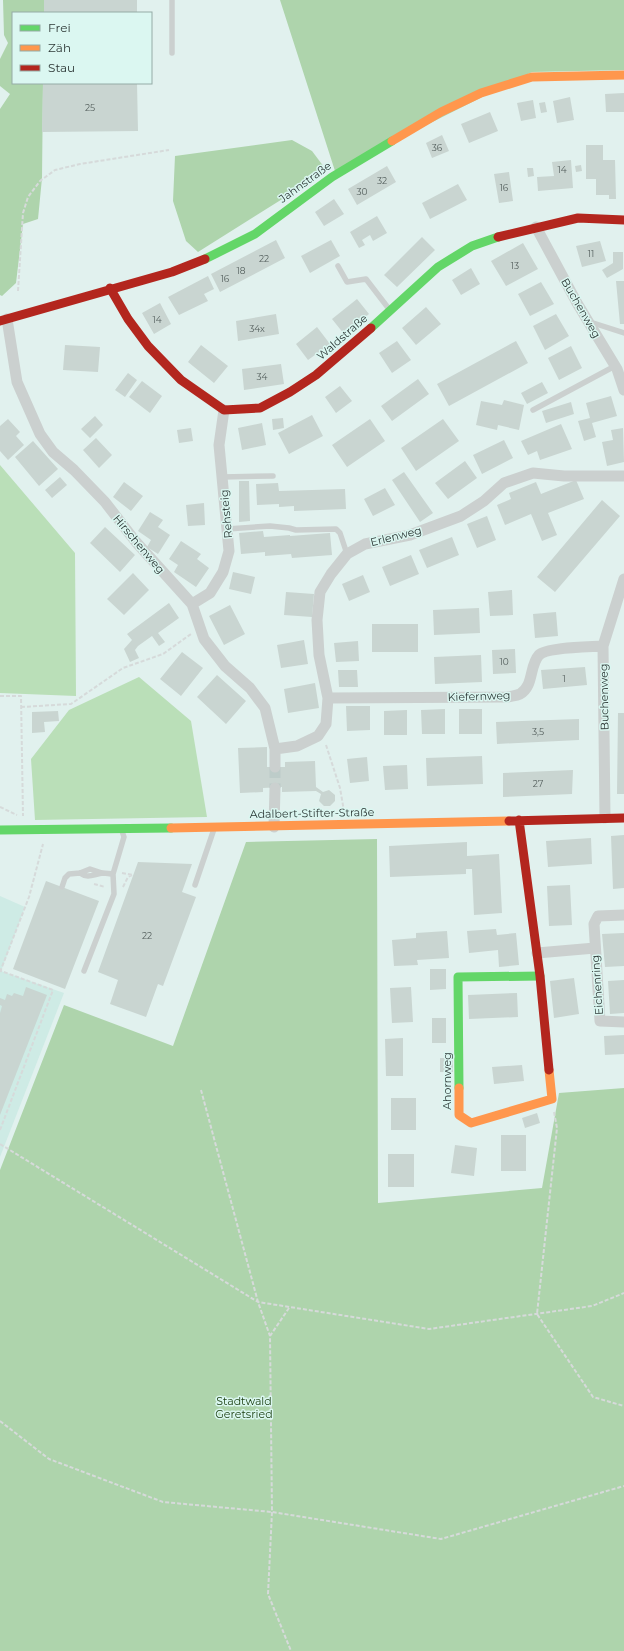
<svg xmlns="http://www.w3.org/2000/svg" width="624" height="1651" font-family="Montserrat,sans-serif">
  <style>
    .built { fill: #ceebe5 }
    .green { fill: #badfb8 }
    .forest { fill: #aed4ac }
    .building { fill: #c9d5d1 }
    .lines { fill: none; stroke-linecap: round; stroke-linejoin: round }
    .street-tunnel { stroke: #bdccc9; stroke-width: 11; stroke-dasharray: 11 5.5; stroke-linecap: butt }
    .path { stroke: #d6dada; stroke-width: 2; stroke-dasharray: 4 2; stroke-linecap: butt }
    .lane { stroke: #cbd0cf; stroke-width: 5.5 }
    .street { stroke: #cbd0cf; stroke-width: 11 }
    .fast { stroke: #63d668; stroke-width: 9 }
    .slow { stroke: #ff974d; stroke-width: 9 }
    .jam { stroke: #b3261e; stroke-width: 9 }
    .labels { text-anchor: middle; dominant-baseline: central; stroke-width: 3; stroke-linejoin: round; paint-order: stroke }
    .number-label { font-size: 9px; fill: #545f5d }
    .street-label { font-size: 11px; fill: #2d3836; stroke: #dbf7f1 }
    .park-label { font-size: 11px; fill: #1e4213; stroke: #dbf7f1 }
  </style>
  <rect width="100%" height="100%" fill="#e1f1ee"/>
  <path class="built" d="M0,896L25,907L1,971L64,993L0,1157Z"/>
  <path class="green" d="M0,465L75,553L76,696L0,693Z
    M139,677L191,721L207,817L35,820L31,759L69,710Z"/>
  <path class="forest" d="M3,0H44V13H13V83H43L42,178L38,219L23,224L16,283L2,296L0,295V109L10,94L0,86V59L8,43L4,35Z
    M280,0H624V70L532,72L335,171Z
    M292,140L312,151L327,171L198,252L186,241L173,201L175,156Z
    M377,839L378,1203L542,1188L559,1093L624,1088V1651H0V1170L64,1005L173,1046L246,842Z"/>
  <path class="building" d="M44,0H137V13H44Z
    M43,83H137L138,131L42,132Z
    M624,93V112H606L605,94Z
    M570,97L574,120L557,123L553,101Z
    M533,100L536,118L521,121L517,103Z
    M545,102L547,112L541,113L539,103Z
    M490,112L498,131L469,143L461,124Z
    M442,135L449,151L432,158L426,143Z
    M586,145H603V160H615L616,199H609V195H596V179H586Z
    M571,160L573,188L538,191L537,177L554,176L552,162Z
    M581,165L582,171L576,172L575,166Z
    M387,166L396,182L357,205L348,189Z
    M527,168H533L534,176L528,177Z
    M509,172L513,201L499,203L494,174Z
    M458,184L467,200L430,219L422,203Z
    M334,199L344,214L324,226L315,212Z
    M377,216L387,233L373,241L370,235L362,240L365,245L359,248L350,232Z
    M422,237L435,250L397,287L384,275Z
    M276,240L285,258L220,292L211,274Z
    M331,240L340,256L310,273L301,256Z
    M600,241L606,261L582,267L576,246Z
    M523,243L538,269L506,286L491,261Z
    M613,252H623V269L607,278L602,270L613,263Z
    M471,268L480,284L461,295L452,280Z
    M208,276L214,289L204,294L208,301L179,315L168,297Z
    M616,281H624V324H620Z
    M541,282L554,304L530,316L518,294Z
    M357,299L369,314L344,334L332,319Z
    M160,303L171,324L154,334L142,313Z
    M426,307L441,324L416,345L402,328Z
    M276,314L279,334L238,341L236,321Z
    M556,314L569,336L545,350L533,326Z
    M317,327L330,344L308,360L296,344Z
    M397,341L411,360L392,373L379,353Z
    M516,341L528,363L449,406L437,384Z
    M65,345L100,347L98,372L63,370Z
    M201,345L228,366L214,383L188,362Z
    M571,346L582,368L559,380L548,358Z
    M281,364L284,384L244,390L242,369Z
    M128,373L137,380L125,397L115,390Z
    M418,379L429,394L392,421L381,406Z
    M142,381L162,396L150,413L129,397Z
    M542,382L548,393L527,404L521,393Z
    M340,386L352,401L336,413L325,397Z
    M611,396L617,416L592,423L596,437L584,441L578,421L590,418L586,403Z
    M504,400L524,405L519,430L498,425L497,430L476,425L481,401L502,405Z
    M571,402L574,414L546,423L542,411Z
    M312,415L323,436L289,454L278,433Z
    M95,416L103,425L90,438L81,429Z
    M283,418L284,428L273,430L272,419Z
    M8,419L20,432L16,436L24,445L8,460L0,451V426Z
    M370,419L385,441L347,467L332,445Z
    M443,419L459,441L416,471L401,448Z
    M262,423L266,445L242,450L238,428Z
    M561,424L572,449L540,460L537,451L528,455L521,441Z
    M191,428L193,441L179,443L177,430Z
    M623,428L624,462L607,466L602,442L613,440L611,430Z
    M96,438L112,455L99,468L83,450Z
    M504,440L513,458L482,474L473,455Z
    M33,441L58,469L39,486L15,457Z
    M465,461L477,478L448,499L435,483Z
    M404,472L433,513L420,522L392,480Z
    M60,477L67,485L52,498L45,490Z
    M576,480L584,499L548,513L557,535L542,541L531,514L505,525L497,505L511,499L509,493L536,482L541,494Z
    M239,481H249L250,521L239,522Z
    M124,482L143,496L131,511L113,497Z
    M278,483L279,491L345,489L346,509L294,511V506L279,507V504L257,505L256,484Z
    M385,488L395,505L373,516L364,499Z
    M602,500L620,516L555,592L537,577Z
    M204,503L205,525L188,526L186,505Z
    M150,512L163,520L158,527L170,535L158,554L147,547L151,540L138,531Z
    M487,516L496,540L477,548L467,524Z
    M105,527L135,555L120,572L90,543Z
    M263,531L264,537L290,535V536L330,533L332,555L292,558L291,554L265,556V552L241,554L239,533Z
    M452,537L459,555L427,568L419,550Z
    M181,541L201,554L197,559L209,568L196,587L174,572L178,565L169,559Z
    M411,555L419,574L390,586L382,567Z
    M233,572L255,577L251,594L229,589Z
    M133,573L149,590L124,615L107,599Z
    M363,575L370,592L349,601L342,584Z
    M512,590L513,615L490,616L488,592Z
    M286,592L314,594L312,617L284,615Z
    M169,603L179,618L158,633L165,642L159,646L152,636L138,646L135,650L139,658L130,662L124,649L132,640L127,634Z
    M230,605L245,634L224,645L209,616Z
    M479,608L480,633L434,635L433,610Z
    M556,612L558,636L535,638L533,614Z
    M372,624H418V652H372Z
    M304,640L308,664L281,668L277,645Z
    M358,641L359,661L336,662L334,643Z
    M515,649L516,673L493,674L492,650Z
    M182,652L203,668L181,696L160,679Z
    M481,655L482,682L435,684L434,657Z
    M585,667L587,685L543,689L541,670Z
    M338,670H357L358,687H339Z
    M217,675L246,701L226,724L197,697Z
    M315,683L319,708L288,713L284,689Z
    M346,706H370V730L347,731Z
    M445,709V734H422L421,710Z
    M459,709H482V734H459Z
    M407,710V735H384V711Z
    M58,711L59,721L44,722L45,732L32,733V712Z
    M618,713H624V794H617Z
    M579,719V740L497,744L496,722Z
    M267,747V767H285V762L315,761L316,787L323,792L329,790L335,795V801L330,806H324L319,801L321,794L316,791L282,792V787L263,788V792L240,793L238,748Z
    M482,756L483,784L427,786L426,758Z
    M367,757L369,781L350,783L347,759Z
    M407,765L408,789L385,790L383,766Z
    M573,770L572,794L503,797V773Z
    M624,835V888L613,889L611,836Z
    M591,838L592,864L548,867L546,841Z
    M467,842V856L499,854L502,913L474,915L472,869H466V874L390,877L389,846Z
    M138,862L192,864L182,892L196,897L163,986L158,984L146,1017L110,1004L118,980L98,972Z
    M46,881L99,901L65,989L13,969Z
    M570,885L572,925L549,926L547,886Z
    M496,929L497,935L516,933L519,965L499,967L498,950L469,953L467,931Z
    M447,931L449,958L417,960L418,965L394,966L392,940L416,938V933Z
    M624,933V966L605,967L602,934Z
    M430,969H446V989L430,990Z
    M574,978L579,1014L554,1018L550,981Z
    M624,980V1013L610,1014L608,981Z
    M26,987L47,995L0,1115V1013L2,1006L0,1005V998L5,1000L7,994L12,996L14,993L23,996Z
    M411,987L413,1022L392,1023L390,988Z
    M517,993L518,1017L469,1019L468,995Z
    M432,1018H446V1043H432Z
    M624,1035V1054L605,1055L604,1036Z
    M403,1038V1076H386L385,1039Z
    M440,1058H453V1072H440Z
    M522,1065L524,1081L494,1084L492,1067Z
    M391,1098H416V1130H391Z
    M537,1113L540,1123L525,1128L522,1118Z
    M501,1135H526V1171H501Z
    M455,1145L477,1148L474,1176L451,1173Z
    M388,1154H414V1187H388Z"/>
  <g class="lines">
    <path class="street-tunnel" d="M275,767V788"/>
    <path class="path" d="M18,291L23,213L28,197L40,181L55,170L80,164L169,150
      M0,696H21L23,816
      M21,707L71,704L123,668L163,654L191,634
      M326,745L340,788L344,811
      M0,807L17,815
      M122,873L133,875
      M94,884L105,887
      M123,887L128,877L132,875
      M0,972L29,897L43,844
      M201,1090L258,1302L270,1336
      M554,1112L557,1128L537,1314L593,1397L624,1406
      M0,1130L53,990L1,971
      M0,1144L258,1302L429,1329L592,1306L624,1293
      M289,1308L270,1336L272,1512L268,1594L291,1651
      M0,1421L49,1459L163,1502L272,1512L441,1539L624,1486"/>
    <path class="lane" d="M172,0V53
      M338,266L347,282L366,279L389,309
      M590,322L624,333
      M533,410L615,366
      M222,477L273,476
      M227,529L270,526L289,528L296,530L336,529L340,533L347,554
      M80,873C88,879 94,874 103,873C106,873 110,874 113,874L124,837L122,831
      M195,885L214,829
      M62,887L65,878L69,874L80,873L90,869L102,873
      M84,971L114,894L113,874"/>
    <path class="street" d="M536,227L577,303L617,369L624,390
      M7,319L17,382L40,434L53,452L74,470L105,502L136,542L192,604L204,639L225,666L250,688L265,708L275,749V767
      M192,604L210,593L223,572L229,551L219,445L224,410
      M328,698L508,697C511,696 516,696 520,694C534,686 529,666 539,655C547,647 590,647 603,646
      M275,749L297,746L318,736L326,724L328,698L319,655L317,620L320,592L331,574L347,554L365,544L410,535L461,516L484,501L504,483L533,473L564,476H624
      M605,818L603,646L624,579
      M274,827L275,788
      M624,915L598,916L594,924L600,1021L624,1022
      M537,953L595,948"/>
    <path class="fast" d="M205,259L255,234L332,177L392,141
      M371,328L438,267L472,246L498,237
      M0,830L171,828
      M459,1088L458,977L540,976"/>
    <path class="slow" d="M392,141L441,112L481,93L532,77L624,75
      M171,828L509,821
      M459,1088V1115L471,1123L552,1099L549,1070"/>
    <path class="jam" d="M498,237L578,218L624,220
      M110,288L128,319L148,346L181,380L224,410L260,408L290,392L316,375L371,328
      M0,321L172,272L205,259
      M519,820L540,976L549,1070
      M509,821L624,818"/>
  </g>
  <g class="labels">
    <g class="number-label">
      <text x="90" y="107">25</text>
      <text x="437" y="147">36</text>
      <text x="562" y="169">14</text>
      <text x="382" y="180">32</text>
      <text x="504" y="187">16</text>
      <text x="362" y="191">30</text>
      <text x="591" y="253">11</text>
      <text x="264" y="258">22</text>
      <text x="515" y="265">13</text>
      <text x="241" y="270">18</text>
      <text x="225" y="278">16</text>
      <text x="157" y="319">14</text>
      <text x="257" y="328">34x</text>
      <text x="262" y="376">34</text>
      <text x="504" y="661">10</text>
      <text x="564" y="678">1</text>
      <text x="538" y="731">3,5</text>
      <text x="538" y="783">27</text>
      <text x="147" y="935">22</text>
    </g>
    <g class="street-label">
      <text transform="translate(305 182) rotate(-36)">Jahnstraße</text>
      <text transform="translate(581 308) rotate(60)">Buchenweg</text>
      <text transform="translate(342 337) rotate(-41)">Waldstraße</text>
      <text transform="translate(226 514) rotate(-95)">Rehsteig</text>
      <text transform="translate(396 536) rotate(-14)">Erlenweg</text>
      <text transform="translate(139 544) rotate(50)">Hirschenweg</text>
      <text transform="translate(479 696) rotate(-2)">Kiefernweg</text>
      <text transform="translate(604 697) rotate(-91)">Buchenweg</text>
      <text transform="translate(312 813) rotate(-1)">Adalbert-Stifter-Straße</text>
      <text transform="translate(597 985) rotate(-94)">Eichenring</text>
      <text transform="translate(447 1081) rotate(-90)">Ahornweg</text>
    </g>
    <g class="park-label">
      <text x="244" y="1401">Stadtwald<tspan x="244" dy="13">Geretsried</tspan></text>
    </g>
  </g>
  <rect x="12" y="12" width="140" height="72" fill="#dbf7f1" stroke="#95aba6"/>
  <rect x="20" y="25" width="20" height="6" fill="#63d668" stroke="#95aba6"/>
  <text x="48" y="32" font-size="12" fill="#2d3836">Frei</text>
  <rect x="20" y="45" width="20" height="6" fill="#ff974d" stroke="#95aba6"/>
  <text x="48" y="52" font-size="12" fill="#2d3836">Zäh</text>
  <rect x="20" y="65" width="20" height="6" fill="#b3261e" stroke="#95aba6"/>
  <text x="48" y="72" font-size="12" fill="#2d3836">Stau</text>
</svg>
